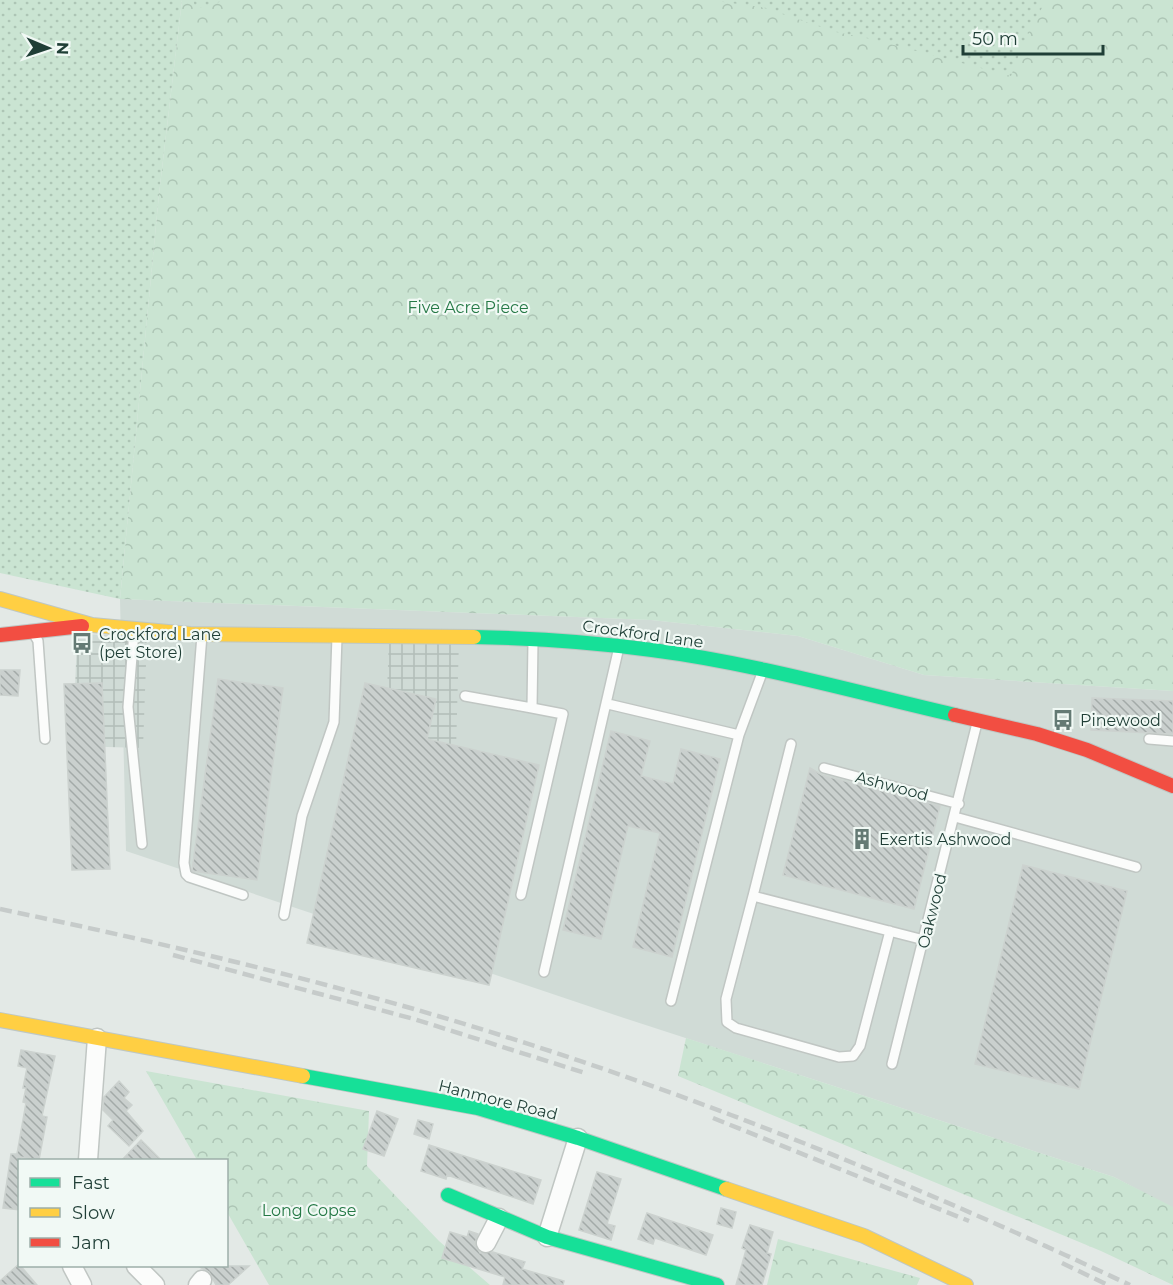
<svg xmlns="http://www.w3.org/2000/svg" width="1173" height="1285" font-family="Montserrat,sans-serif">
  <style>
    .built { fill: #d0dbd6 }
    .industrial { fill: url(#industrial-grid) }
    .forest { fill: url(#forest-crowns) }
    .park { fill: url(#park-dots) }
    .building { fill: url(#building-back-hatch); stroke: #ccd2cf; stroke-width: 1.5 }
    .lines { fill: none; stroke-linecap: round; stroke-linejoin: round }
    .lane-casing { stroke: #c0c6c3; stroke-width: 12 }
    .street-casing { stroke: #c0c6c3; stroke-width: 21 }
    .fast-casing { stroke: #bec7c4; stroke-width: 16 }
    .slow-casing { stroke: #bec7c4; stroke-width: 16 }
    .jam-casing { stroke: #bec7c4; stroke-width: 16 }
    .lane { stroke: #fbfcfb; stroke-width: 9 }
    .street { stroke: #fbfcfb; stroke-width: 18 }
    .fast { stroke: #16e098; stroke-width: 14 }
    .slow { stroke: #ffcf43; stroke-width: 14 }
    .jam { stroke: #f24e42; stroke-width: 14 }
    .rail { stroke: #c6cbca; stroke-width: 4.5; stroke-dasharray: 12 6; stroke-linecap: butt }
    .labels { text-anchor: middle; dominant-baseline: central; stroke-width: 4.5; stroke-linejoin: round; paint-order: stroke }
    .park-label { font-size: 16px; fill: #257946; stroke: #f1f9f5 }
    .poi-label { font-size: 16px; fill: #1f3e36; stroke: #f1f9f5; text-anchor: start }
    .street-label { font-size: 16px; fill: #1f3e36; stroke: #f1f9f5 }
  </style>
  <defs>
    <pattern id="industrial-grid" width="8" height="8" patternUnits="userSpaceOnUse" patternTransform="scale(1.5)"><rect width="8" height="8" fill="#d0dbd6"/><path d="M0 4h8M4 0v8" fill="none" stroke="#b2bdb8"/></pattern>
    <pattern id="forest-crowns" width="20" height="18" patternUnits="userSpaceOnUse" patternTransform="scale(1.5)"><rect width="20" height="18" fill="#cae4d2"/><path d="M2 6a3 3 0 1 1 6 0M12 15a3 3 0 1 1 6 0" fill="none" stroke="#adc5b5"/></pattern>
    <pattern id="park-dots" width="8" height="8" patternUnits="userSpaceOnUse" patternTransform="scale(1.5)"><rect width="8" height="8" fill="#cae4d2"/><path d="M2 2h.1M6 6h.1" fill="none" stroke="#adc5b5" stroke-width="1.8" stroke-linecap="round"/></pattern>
    <pattern id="building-back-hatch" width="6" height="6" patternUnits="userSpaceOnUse" patternTransform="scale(1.5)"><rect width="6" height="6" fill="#cad0ce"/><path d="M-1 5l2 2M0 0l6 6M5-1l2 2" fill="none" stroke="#a3aaa8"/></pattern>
  </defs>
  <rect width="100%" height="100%" fill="#e3e9e6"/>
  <path class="built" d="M120,599L651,620L798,636L924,675L1173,691V1208L1114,1177L621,1017L126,851Z"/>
  <path class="industrial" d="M77,634L147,636L143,748L73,746Z
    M389,637L459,639L456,751L385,748Z"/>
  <path class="forest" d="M182,0H1173V691L924,675L798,636L651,620L120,599L159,194Z
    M686,1038L1114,1177L1173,1207V1285L1101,1251L678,1076Z
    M146,1071L369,1111L367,1166L439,1241L490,1285H269L227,1212L226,1160H197Z
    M778,1239L920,1278L917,1285H767Z"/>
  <path class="park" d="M0,0H182L159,194L120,599L0,573Z
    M193,0H226L196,9Z
    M708,0H1046L1023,44L1011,76L871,39L836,32L761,7Z"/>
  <path class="building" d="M0,670H20L18,696L0,695Z
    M218,679L283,688L257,880L192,871Z
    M102,683L110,869L72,870L64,684Z
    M365,683L436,699L427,739L539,765L489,985L307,943Z
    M1092,698L1173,701V734L1091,730Z
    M611,731L650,741L641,776L673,784L681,749L720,759L672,957L633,947L660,833L628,826L601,939L563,930Z
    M810,768L822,775L940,806L914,909L783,875Z
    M1023,865L1127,891L1079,1089L975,1064Z
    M21,1050L55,1056L42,1116L47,1117L39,1160L20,1157V1210L3,1208L11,1154H17L26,1103L23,1102L26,1088H23L27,1068L18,1066Z
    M119,1081L129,1092L124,1098L132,1105L126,1111L143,1131L129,1146L108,1126L113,1120L103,1110L104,1097Z
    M377,1111L398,1119L384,1156L363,1149Z
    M418,1120L433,1124L429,1139L414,1134Z
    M141,1140L162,1161H121Z
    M429,1145L541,1180L533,1204L447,1175L446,1179L421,1171Z
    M597,1172L621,1179L607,1224L615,1226L611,1240L579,1230Z
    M721,1208L736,1212L732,1228L717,1224Z
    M647,1213L713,1235L706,1255L655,1238L653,1244L638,1239Z
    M750,1225L773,1232L767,1253L771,1254L762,1285H736L746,1250L742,1248Z
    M469,1231L478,1234L475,1244L480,1253L493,1252L525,1262L522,1269L564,1281L563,1285H503L505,1277L442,1258L450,1232L467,1237Z
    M19,1264L37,1285H0V1281Z
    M198,1266H249L228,1285H216L209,1272Z"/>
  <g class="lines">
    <defs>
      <path id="lane" d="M134,631L128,707L142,844
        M34,634L38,641L45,739
        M202,635L184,863L186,874L189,877L243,895
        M465,696L532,708
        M608,704L739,735
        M1149,739L1173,741
        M791,744L753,896L924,940
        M824,768L959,804
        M955,817L1136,867
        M521,895L563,714L532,708L533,641
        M753,896L726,999L727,1022L736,1028L839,1057L853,1056L860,1046L890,931
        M284,915L302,816L334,722L337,637
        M544,972L619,647
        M671,1001L739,735L762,673
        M892,1064L977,723"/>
      <path id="street" d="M88,1160L97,1038
        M547,1237L578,1138
        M486,1243L499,1218
        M72,1266L82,1285
        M136,1266L155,1285
        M198,1285L202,1280"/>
      <path id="fast" d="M474,637C534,638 593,642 652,650C754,663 855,692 955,715
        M303,1076L478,1108L578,1138L726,1189
        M448,1195L547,1237L717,1285"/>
      <path id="slow" d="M0,599L92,625L190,634L474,637
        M0,1020L303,1076
        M726,1189L864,1236L966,1285"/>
      <path id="jam" d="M0,635L82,626
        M955,715L1037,734L1087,750L1173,786"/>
    </defs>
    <use href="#lane" class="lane-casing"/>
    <use href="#street" class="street-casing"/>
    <use href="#fast" class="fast-casing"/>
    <use href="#slow" class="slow-casing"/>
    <use href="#jam" class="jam-casing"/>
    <use href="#lane" class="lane"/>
    <use href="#street" class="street"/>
    <use href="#fast" class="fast"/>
    <use href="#slow" class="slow"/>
    <use href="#jam" class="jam"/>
    <path class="rail" d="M0,909C139,938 277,970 414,1009C660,1080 898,1176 1130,1285
      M173,955L414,1019L585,1073
      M713,1118L969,1221
      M1062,1263L1108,1285"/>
  </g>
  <defs>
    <symbol id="bus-bare" viewBox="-9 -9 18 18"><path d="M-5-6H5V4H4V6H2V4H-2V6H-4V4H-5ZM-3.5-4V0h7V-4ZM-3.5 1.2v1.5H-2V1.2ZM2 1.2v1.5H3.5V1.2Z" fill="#647a74" stroke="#f1f9f5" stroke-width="2.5" paint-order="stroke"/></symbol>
    <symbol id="building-bare" viewBox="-9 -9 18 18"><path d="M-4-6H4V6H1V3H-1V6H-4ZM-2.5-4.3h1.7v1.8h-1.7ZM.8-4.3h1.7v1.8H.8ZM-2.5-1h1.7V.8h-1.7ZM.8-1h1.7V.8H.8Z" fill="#647a74" stroke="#f1f9f5" stroke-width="2.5" paint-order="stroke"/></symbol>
  </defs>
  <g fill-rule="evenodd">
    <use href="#bus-bare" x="67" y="628" width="30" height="30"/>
    <use href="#bus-bare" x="1048" y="705" width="30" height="30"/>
    <use href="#building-bare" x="847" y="824" width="30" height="30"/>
  </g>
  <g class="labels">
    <g class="park-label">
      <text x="468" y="307">Five Acre Piece</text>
      <text x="309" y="1210">Long Copse</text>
    </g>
    <g class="poi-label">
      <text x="99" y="634">Crockford Lane<tspan x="99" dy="18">(pet Store)</tspan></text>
      <text x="1080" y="720">Pinewood</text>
      <text x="879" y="839">Exertis Ashwood</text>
    </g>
    <g class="street-label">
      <text transform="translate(643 634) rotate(8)">Crockford Lane</text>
      <text transform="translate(892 786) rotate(15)">Ashwood</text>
      <text transform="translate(932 911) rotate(-76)">Oakwood</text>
      <text transform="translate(498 1100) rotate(14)">Hanmore Road</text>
    </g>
  </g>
  <rect x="18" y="1159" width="210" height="108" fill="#f1f9f5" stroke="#9daea9" stroke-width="1.5"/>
  <rect x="30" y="1178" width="30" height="9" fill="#16e098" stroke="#9daea9" stroke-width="1.5"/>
  <text x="72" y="1189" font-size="18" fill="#1f3e36">Fast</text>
  <rect x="30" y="1208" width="30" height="9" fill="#ffcf43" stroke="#9daea9" stroke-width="1.5"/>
  <text x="72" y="1219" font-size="18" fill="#1f3e36">Slow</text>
  <rect x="30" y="1238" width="30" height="9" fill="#f24e42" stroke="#9daea9" stroke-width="1.5"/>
  <text x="72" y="1249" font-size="18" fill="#1f3e36">Jam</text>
  <g transform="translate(48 48) rotate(92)" stroke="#f1f9f5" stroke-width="4.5" paint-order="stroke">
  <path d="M0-4.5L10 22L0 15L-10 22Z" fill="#1f3e36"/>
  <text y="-9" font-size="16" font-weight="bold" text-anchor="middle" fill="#1f3e36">N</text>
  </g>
  <path d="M963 45v9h140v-9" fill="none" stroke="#1f3e36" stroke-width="3"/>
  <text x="972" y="45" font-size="18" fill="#1f3e36" stroke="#f1f9f5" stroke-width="4.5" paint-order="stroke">50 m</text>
</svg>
